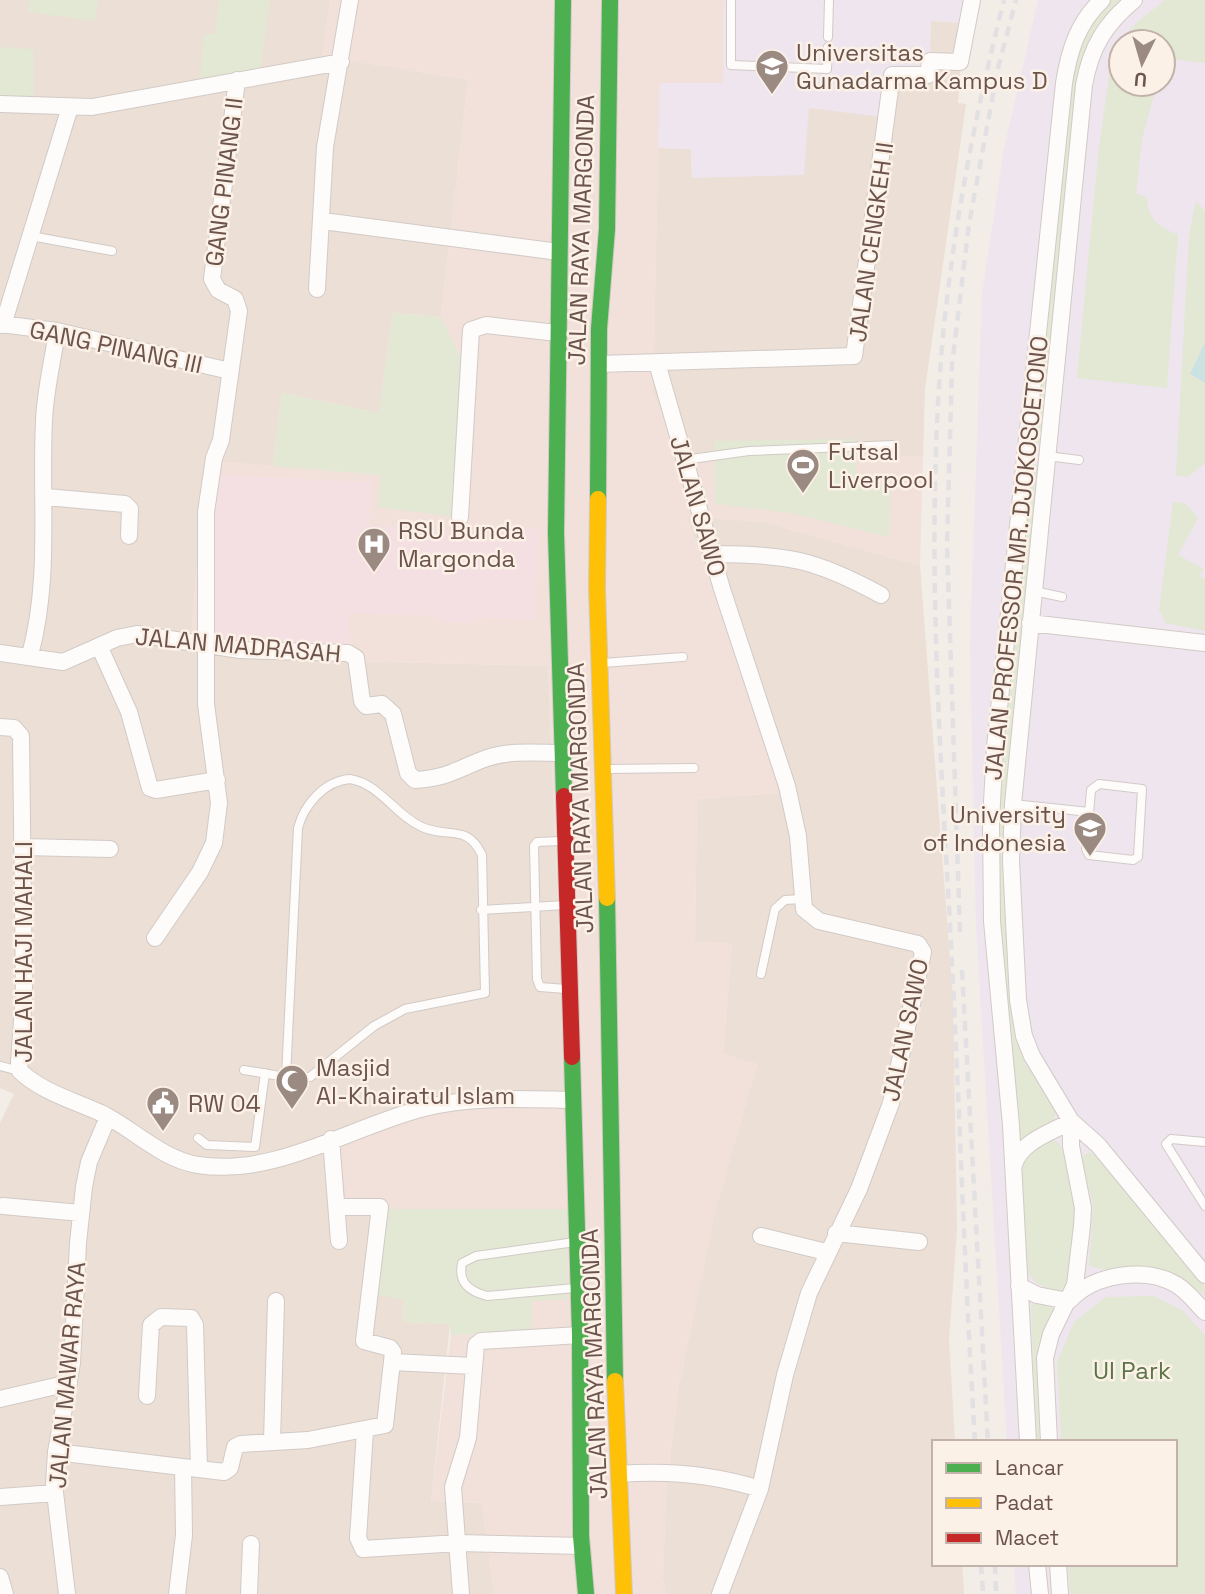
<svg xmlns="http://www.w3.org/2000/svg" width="1205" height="1594" font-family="'Space Grotesk',sans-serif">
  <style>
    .residential { fill: #ecdfd5 }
    .commercial { fill: #f2e1db }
    .education { fill: #eee5ee; fill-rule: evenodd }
    .medical { fill: #f4e0e2 }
    .green { fill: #e2e8d3 }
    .water { fill: #cae2e1 }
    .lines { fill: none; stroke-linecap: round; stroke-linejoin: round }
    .lane-casing { stroke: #d2cac6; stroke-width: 10 }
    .street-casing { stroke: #d2cac6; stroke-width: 18 }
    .fast-casing { stroke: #d2c9c5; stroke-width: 18 }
    .slow-casing { stroke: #d2c9c5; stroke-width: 18 }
    .jam-casing { stroke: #d2c9c5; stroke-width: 18 }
    .lane { stroke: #fdfcfb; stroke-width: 8 }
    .street { stroke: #fdfcfb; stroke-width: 16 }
    .fast { stroke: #4caf50; stroke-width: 16 }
    .slow { stroke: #ffc107; stroke-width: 16 }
    .jam { stroke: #c62828; stroke-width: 16 }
    .rail { stroke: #e2e0e2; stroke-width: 4.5; stroke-dasharray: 10 7; stroke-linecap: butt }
    .labels { text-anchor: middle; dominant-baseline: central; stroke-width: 5; stroke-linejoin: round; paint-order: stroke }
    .poi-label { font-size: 24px; fill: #6c544c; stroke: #fcf1e7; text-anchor: start }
    .street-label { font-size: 24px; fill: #6c544c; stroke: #fcf1e7 }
    .park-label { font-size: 24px; fill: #5b7649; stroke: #fcf1e7 }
  </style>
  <rect width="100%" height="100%" fill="#f3ede7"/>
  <path class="residential" d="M0,0H330L323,56L468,80L441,317L393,313L379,413L282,393L273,466L205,461L190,652L344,661L548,666L566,1106L376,1200L404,1299L403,1322L450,1324L431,1501L482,1503L494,1594H0V1123L14,1094L0,1088Z
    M931,21L964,23L958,103L966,104L925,389L923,456L679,454L653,392L658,148L691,149L692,178L809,108L888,77L929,78Z
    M686,516L764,522L920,566L953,999L957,1230L949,1339L955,1442H934V1564H962L964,1594H666L663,1580L666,1491L678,1390L714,1215L757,1064L723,1054L732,944L695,942L697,799L778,793L726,624Z"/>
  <path class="commercial" d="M330,0H724L723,83H660L653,392L679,454L923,456L920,566L764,522L686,517L726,624L766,714L778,793L697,799L695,941L732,944L723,1053L757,1064L714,1215L678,1390L666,1491L663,1580L666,1594H494L482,1503L431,1501L451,1335L530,1332L383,1209L346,1203L339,1138L431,1111L471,1106H565L548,666L344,661L190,652L205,460L382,475L464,365L441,317L468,80L322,56Z"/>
  <path class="education" d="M724,0H968L964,23L931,21L929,78L888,77L881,117L809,108L804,175L692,178L691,149L658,148L660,83H723Z
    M1038,0H1205V1594H1016L1014,1564H1175V1442H1007L976,926L970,644L982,294L1004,149ZM1121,42H1163V84H1121Z"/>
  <path class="medical" d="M216,475L372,482L369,525L498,535V526L539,529L534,620L473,617L472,624L437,621V616L348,613L352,651L209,640Z"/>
  <path class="green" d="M30,0H98L95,21L27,12Z
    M219,0H270L260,71L200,79L204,35L215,33Z
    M1111,0H1123C1095,24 1083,48 1077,83L1041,441L1036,446L1069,84L1083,34Z
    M1165,0H1205V63L1168,59L1163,70V42H1121V84H1157L1142,139L1136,194L1147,197C1147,217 1159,229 1178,234L1167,388L1077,378L1098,156L1111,61C1119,33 1143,18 1165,0Z
    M0,47L33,49L34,101H0Z
    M1196,201L1205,211V342L1190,374L1205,383V463L1188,477L1176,475L1189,235Z
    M393,313L441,317L464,365V518L378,507L381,475L273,466L282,393L379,413Z
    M856,439V485H891L889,537L791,513L715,504L714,441Z
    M1035,464L1040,468L1008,784L1016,1030L1024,1062L1056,1109L1054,1122L1020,1143L998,921V822L1030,472Z
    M1173,502L1185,503L1198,518L1178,555L1204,569L1199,576L1205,579V631L1166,623L1159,610Z
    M1051,1141H1057L1064,1151L1076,1208L1068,1286L1055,1292L1036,1283L1028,1273L1021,1175C1024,1156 1034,1149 1051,1141Z
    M1090,1152L1103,1163L1205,1287V1296C1186,1277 1154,1270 1127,1269C1115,1268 1099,1272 1089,1265L1093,1205L1082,1160L1084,1155Z
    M383,1209H568L567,1299L532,1301L531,1332L451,1335L450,1324L403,1322L404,1299L373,1295Z
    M1154,1296L1182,1310L1205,1335V1594H1070L1068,1564H1175V1442H1061L1057,1362L1074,1322L1106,1297Z
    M1037,1302L1056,1309L1044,1442H1036L1031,1306Z"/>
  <path class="water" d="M1205,342V383L1190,374Z"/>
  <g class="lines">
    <defs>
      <path id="lane" d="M731,0V65L827,69L828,47
        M828,37L829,0
        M31,236L112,251
        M1047,456L1079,460
        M684,460L749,451L894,445
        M1034,591L1062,597
        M603,663L683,657
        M605,769L694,768
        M350,779C380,784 395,815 422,827C448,839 467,823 482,855L485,993L405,1009L374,1026L310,1077H286L298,828C304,805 324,781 350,779Z
        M1099,784L1142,789L1138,857L1133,860L1089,855L1086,849L1091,790Z
        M1013,804L1089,812
        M561,841L537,842L534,846L537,979L540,987L566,989
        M481,910L565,905
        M761,974L775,909L785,900L802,899
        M0,1066L20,1071
        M244,1070L286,1077
        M198,1138L207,1145L255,1147L265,1073
        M1205,1142L1171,1139L1166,1144L1205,1206
        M575,1288L487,1296C469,1291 458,1283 462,1263L476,1256L575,1242"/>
      <path id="street" d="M1134,0C1105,24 1091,47 1084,85L1013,804L1011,861L1018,1000L1024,1036L1032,1056L1071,1121L1098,1145L1205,1275
        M0,104L92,107L341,62
        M323,221L559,252
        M317,289L325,147L350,0
        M0,324L57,331L230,371
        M3,325L70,107
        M657,363L722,589L787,786L798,836L804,909L819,921L918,944L923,952L891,1103L859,1189L809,1293L785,1375L760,1489L720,1594
        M599,364L854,356L892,75H928L930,61L960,62L972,0
        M46,497L125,504L130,509L129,536
        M460,517L471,330L486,325L557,333
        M712,554C789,555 813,558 881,595
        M1030,623L1205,643
        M100,648L129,712L150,788L156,790L217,780
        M0,653L63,662L117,638L137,634L240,650L348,653L356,658L362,701L366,706L382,704L393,714L408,773L415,780C449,778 459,768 487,758C511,750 539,753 563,753
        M30,655C51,578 40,500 44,421C45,391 53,360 57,331
        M0,727L14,728L21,736L24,994L19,1062L20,1071C41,1092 78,1102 105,1115C135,1131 164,1160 198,1165C276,1177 350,1127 424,1108C472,1096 522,1099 572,1100
        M23,847L110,849
        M155,938L200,872L214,843L219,803L206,704V512L214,458L221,440L239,311L235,299L218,290L212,279L237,80
        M331,1139L339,1241
        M1014,1165C1021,1141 1051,1133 1071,1121
        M3,1206L81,1213
        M836,1233L919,1242
        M761,1236L826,1252
        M1019,1286L1037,1295L1068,1301
        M1070,1300C1094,1274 1146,1266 1177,1285C1188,1292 1196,1303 1205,1312
        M392,1362L473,1366
        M147,1396L151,1325L161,1317L191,1318L195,1325L199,1469
        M0,1399L69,1383
        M365,1431L358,1538L363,1549L459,1543L582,1546
        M272,1441L276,1301
        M1028,1442L1011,1125L992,921L991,821L995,747L1064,83C1069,51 1078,22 1102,0
        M1049,1442L1045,1358L1051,1334L1075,1285L1082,1226L1083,1208L1071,1146V1121
        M56,1452L224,1472L230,1468L235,1447L241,1444L308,1440L385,1425L393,1352L390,1348L364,1341L380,1207H338
        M619,1474C669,1470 713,1474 760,1489
        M0,1497L55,1493
        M1037,1564L1040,1594
        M1058,1564L1060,1594
        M0,1577L5,1594
        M67,1594L54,1484L56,1452L72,1363L78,1243L84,1187L89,1162L108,1117
        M177,1594L184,1535L183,1467
        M249,1594L251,1544
        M461,1594L453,1487L468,1438L476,1345L481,1341L580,1335"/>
      <path id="fast" d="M563,0L556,533L564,796
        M598,499L599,329L607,229L610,0
        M607,898L615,1381
        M572,1057L580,1335L581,1536L586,1594"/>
      <path id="slow" d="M598,499L597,588L607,898
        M615,1381L624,1594"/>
      <path id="jam" d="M564,796L572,1057"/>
    </defs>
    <use href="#lane" class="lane-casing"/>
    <use href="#street" class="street-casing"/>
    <use href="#fast" class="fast-casing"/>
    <use href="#slow" class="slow-casing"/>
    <use href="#jam" class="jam-casing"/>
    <use href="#lane" class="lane"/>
    <use href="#street" class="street"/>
    <use href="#fast" class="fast"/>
    <use href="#slow" class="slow"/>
    <use href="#jam" class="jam"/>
    <path class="rail" d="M960,932L947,546L952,365L969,224L998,68L1016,0
      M962,970L988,1442
      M975,1442C965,1282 960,1122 952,962C941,754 924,544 943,336C954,222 976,111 1004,0
      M981,1564L983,1594
      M995,1564L996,1594"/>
  </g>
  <defs>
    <symbol id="university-pin" viewBox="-11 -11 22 30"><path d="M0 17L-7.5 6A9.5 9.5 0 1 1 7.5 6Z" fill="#9b8a82" stroke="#fcf1e7"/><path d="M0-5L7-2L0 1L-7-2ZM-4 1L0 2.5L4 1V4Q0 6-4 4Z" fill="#fff"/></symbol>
    <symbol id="stadium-pin" viewBox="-11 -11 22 30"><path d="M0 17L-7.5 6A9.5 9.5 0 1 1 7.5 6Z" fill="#9b8a82" stroke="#fcf1e7"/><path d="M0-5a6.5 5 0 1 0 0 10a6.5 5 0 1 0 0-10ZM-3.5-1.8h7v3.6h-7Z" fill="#fff"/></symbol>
    <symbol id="hospital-pin" viewBox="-11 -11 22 30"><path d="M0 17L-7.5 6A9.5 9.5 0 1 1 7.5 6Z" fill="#9b8a82" stroke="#fcf1e7"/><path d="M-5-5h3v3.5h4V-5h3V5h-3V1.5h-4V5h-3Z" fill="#fff"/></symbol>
    <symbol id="mosque-pin" viewBox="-11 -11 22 30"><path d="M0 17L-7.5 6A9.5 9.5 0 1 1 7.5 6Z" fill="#9b8a82" stroke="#fcf1e7"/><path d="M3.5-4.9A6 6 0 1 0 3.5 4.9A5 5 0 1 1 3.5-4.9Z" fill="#fff"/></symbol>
    <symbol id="civic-pin" viewBox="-11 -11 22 30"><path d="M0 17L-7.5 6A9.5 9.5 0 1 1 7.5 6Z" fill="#9b8a82" stroke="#fcf1e7"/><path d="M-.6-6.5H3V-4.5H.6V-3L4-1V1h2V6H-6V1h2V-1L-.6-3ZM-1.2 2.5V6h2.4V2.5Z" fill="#fff"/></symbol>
  </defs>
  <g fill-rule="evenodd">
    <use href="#university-pin" x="753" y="47" width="38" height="52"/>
    <use href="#stadium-pin" x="784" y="446" width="38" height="52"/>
    <use href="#hospital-pin" x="355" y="525" width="38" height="52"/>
    <use href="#university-pin" x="1071" y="809" width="38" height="52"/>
    <use href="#mosque-pin" x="273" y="1062" width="38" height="52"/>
    <use href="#civic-pin" x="144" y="1084" width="38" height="52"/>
  </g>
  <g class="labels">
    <g class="poi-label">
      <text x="796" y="52">Universitas<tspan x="796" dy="28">Gunadarma Kampus D</tspan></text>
      <text x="828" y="451">Futsal<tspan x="828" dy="28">Liverpool</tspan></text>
      <text x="398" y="530">RSU Bunda<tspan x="398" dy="28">Margonda</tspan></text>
      <text x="1066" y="814" text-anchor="end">University<tspan x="1066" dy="28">of Indonesia</tspan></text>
      <text x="316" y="1067">Masjid<tspan x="316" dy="28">Al-Khairatul Islam</tspan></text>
      <text x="188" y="1103">RW 04</text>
    </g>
    <g class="street-label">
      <text transform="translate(224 182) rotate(-83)">GANG PINANG II</text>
      <text transform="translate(581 230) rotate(-88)">JALAN RAYA MARGONDA</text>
      <text transform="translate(871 242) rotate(-82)">JALAN CENGKEH II</text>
      <text transform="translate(116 347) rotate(12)">GANG PINANG III</text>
      <text transform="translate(698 506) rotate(74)">JALAN SAWO</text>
      <text transform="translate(1016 558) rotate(-84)">JALAN PROFESSOR MR. DJOKOSOETONO</text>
      <text transform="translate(238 645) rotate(5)">JALAN MADRASAH</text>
      <text transform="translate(580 798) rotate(-92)">JALAN RAYA MARGONDA</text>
      <text transform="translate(23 952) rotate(-90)">JALAN HAJI MAHALI</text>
      <text transform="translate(905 1030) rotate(-78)">JALAN SAWO</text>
      <text transform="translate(594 1364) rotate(-92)">JALAN RAYA MARGONDA</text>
      <text transform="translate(67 1375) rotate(-85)">JALAN MAWAR RAYA</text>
    </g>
    <g class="park-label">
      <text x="1132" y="1370">UI Park</text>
    </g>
  </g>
  <rect x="932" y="1440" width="245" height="126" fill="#fcf1e7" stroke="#c2b2a9" stroke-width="2"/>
  <rect x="946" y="1463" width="35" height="10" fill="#4caf50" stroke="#c2b2a9" stroke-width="2"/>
  <text x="995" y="1475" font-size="21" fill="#6c544c">Lancar</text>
  <rect x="946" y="1498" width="35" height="10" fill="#ffc107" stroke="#c2b2a9" stroke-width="2"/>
  <text x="995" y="1510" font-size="21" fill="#6c544c">Padat</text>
  <rect x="946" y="1533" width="35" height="10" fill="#c62828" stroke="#c2b2a9" stroke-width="2"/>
  <text x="995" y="1545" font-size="21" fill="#6c544c">Macet</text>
  <g transform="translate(1142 63) rotate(185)"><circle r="33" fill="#fcf1e7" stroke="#c2b2a9" stroke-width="2"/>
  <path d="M0-5L12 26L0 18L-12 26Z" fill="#9b8a82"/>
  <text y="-10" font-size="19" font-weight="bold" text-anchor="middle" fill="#6c544c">U</text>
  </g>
</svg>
